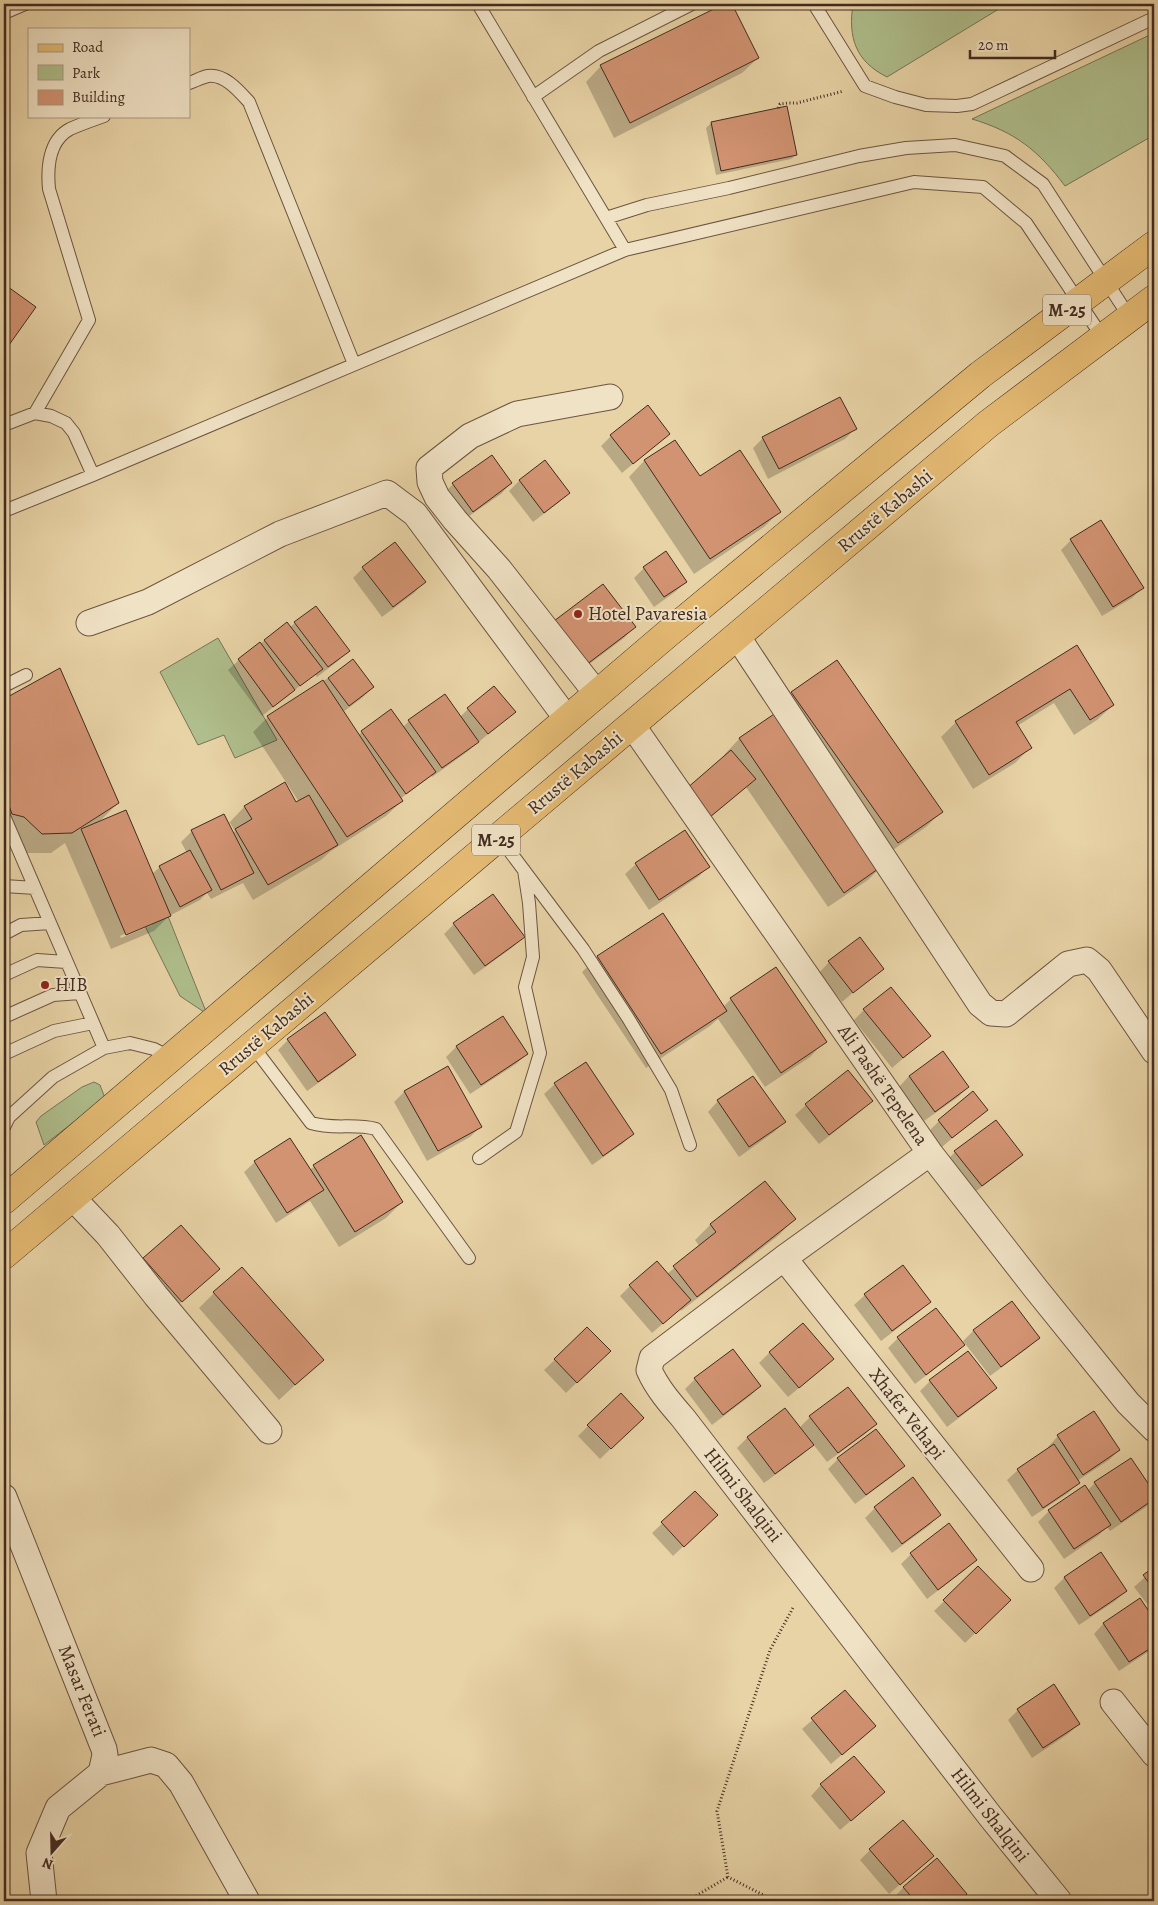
<svg xmlns="http://www.w3.org/2000/svg" width="1158" height="1905" font-family="Alegreya,serif">
  <style>
    .green { fill: #afbe8c; stroke: #787456 }
    .shadow { fill: #0003; fill-rule: evenodd }
    .building { fill: #d29372; stroke: #422b20 }
    .lines { fill: none; stroke-linecap: round; stroke-linejoin: round }
    .service-casing { stroke: #6c5542; stroke-width: 14 }
    .minor-casing { stroke: #6c5542; stroke-width: 27 }
    .primary-casing { stroke: #422b20; stroke-width: 29 }
    .path { stroke: #422b20; stroke-width: 3; stroke-dasharray: 1 2.5; stroke-linecap: butt }
    .service { stroke: #f0e2c5; stroke-width: 12 }
    .minor { stroke: #f0e2c5; stroke-width: 25 }
    .primary { stroke: #e4ba73; stroke-width: 28 }
    .poi-dot { fill: #8f2418; stroke: #f0e2c5; stroke-width: 2 }
    .labels { text-anchor: middle; dominant-baseline: central; stroke-width: 4; stroke-linejoin: round; paint-order: stroke }
    .shield { fill: #f0e2c5; stroke: #766252; stroke-width: 1 }
    .shield-label { font-size: 18px; font-weight: bold; fill: #422b20 }
    .street-label { font-size: 19px; fill: #422b20; stroke: #f0e2c5 }
    .poi-label { font-size: 19px; fill: #422b20; stroke: #f0e2c5; text-anchor: start }
  </style>
  <rect width="100%" height="100%" fill="#e8d3a6"/>
  <filter id="stains"><feTurbulence type="fractalNoise" baseFrequency=".004" numOctaves="4"/><feColorMatrix values="0 0 0 0 .2 0 0 0 0 .09 0 0 0 0 .02 0 0 0 .5 -.17"/></filter>
  <radialGradient id="worn" r=".72"><stop offset=".6" stop-color="#630" stop-opacity="0"/><stop offset="1" stop-color="#630" stop-opacity=".3"/></radialGradient>
  <path class="green" d="M853,4H1007L887,77C855,61 848,37 853,4Z
    M1154,33V135L1065,186C1038,150 1015,132 972,119Z
    M218,638L277,740L235,758L224,735L198,745L160,672Z
    M146,861L207,1014L180,996L121,878Z
    M94,1082L100,1085L105,1098L44,1145L36,1122L41,1116L82,1087Z"/>
  <path class="shadow" d="M726,4H730L758,58L742,73L614,138L586,82L601,66Z
    M786,107L796,155L791,159L716,175L706,128L711,123Z
    M4,285L34,307L4,350Z
    M855,429L845,439L768,479L753,448L763,438Z
    M669,434L622,473L601,446L611,436Z
    M675,441L700,478L779,512L764,527L694,574L629,477L644,461Z
    M545,462L569,493L558,503L533,522L509,491L519,481Z
    M511,483L501,494L462,521L443,494L453,484Z
    M1071,540L1142,588L1132,598L1102,616L1061,550Z
    M363,568L424,582L414,593L382,617L353,578Z
    M644,568L686,582L675,592L654,607L634,578Z
    M555,622L634,627L624,638L576,674Z
    M295,623L348,651L338,661L317,677L315,674L262,716L228,670L239,660L264,641L289,628Z
    M1076,647L1113,705L1097,720L1074,735L1054,703L1017,726L1030,748L1015,763L973,789L941,737L956,722Z
    M60,670L118,803L98,823L152,874L160,867L187,853L181,842L192,831L223,815L228,824L244,807L296,804L299,802L253,732L268,717L328,678L373,687L362,698L343,712L358,735L391,711L403,727L409,721L460,717L468,709L514,712L467,752L432,777L431,776L400,799L402,801L386,816L331,851L321,860L253,900L243,883L211,899L207,893L200,900L169,916L154,931L111,949L65,843L51,853H22L4,837V701ZM230,823L235,831L233,833L228,824ZM152,922V925L121,938L120,936Z
    M792,693L941,812L926,827L880,859L884,864L868,880L828,907L746,787L699,827L726,757L724,755L739,739L779,712L777,708Z
    M636,864L708,867L698,877L649,910L625,874Z
    M454,924L523,937L513,947L474,975L444,934Z
    M598,957L723,1007L731,999L775,969L825,1041L810,1057L765,1087L718,1019L710,1026L646,1068L582,972Z
    M829,962L882,968L842,1002L819,973Z
    M864,1010L929,1036L892,1068L854,1020Z
    M503,1018L527,1054L516,1064L470,1094L446,1057L456,1047Z
    M288,1040L354,1055L344,1065L307,1091L278,1050Z
    M448,1068L480,1127L470,1137L427,1161L394,1102L404,1092Z
    M848,1072L871,1101L861,1111L819,1144L795,1115L806,1105Z
    M909,1076L968,1087L958,1097L924,1121L899,1087Z
    M753,1077L784,1122L774,1132L739,1157L708,1112L718,1101Z
    M555,1084L633,1134L622,1144L592,1165L544,1094Z
    M986,1110L942,1147L929,1131L939,1121Z
    M360,1137L402,1202L386,1218L339,1247L310,1201L276,1223L244,1172L255,1162L309,1170Z
    M955,1152L1021,1155L1011,1165L971,1195L945,1162Z
    M765,1182L794,1219L779,1235L681,1311L680,1309L652,1333L620,1296L630,1286L667,1274L700,1247L695,1240L710,1225Z
    M181,1226L208,1279L171,1311L133,1269Z
    M902,1267L929,1302L919,1312L881,1341L854,1305L865,1295Z
    M214,1293L322,1360L279,1400L199,1308Z
    M1011,1302L1038,1338L1028,1348L990,1376L963,1341L973,1331Z
    M587,1329L599,1361L566,1393L544,1370Z
    M898,1338L963,1345L953,1355L915,1384L888,1348Z
    M769,1353L822,1369L788,1397L759,1363Z
    M695,1379L760,1386L750,1396L712,1425L685,1389Z
    M930,1381L995,1388L985,1398L947,1427L920,1391Z
    M785,1410L799,1428L810,1417L875,1424L865,1434L827,1462L813,1444L802,1455L764,1483L737,1448L747,1438Z
    M588,1426L632,1428L600,1459L578,1436Z
    M1058,1436L1119,1450L1109,1460L1077,1481L1078,1483L1068,1493L1032,1517L1007,1480L1018,1470L1049,1449L1048,1447Z
    M838,1459L903,1466L893,1476L855,1504L828,1469Z
    M1131,1460L1154,1494V1498L1146,1507L1110,1531L1107,1527L1099,1535L1064,1559L1038,1522L1049,1511L1085,1487L1087,1491L1095,1483Z
    M695,1492L706,1525L673,1556L652,1533Z
    M875,1508L940,1514L930,1525L892,1553L865,1518Z
    M911,1554L975,1560L965,1570L927,1599L901,1564Z
    M1100,1554L1125,1591L1115,1601L1079,1625L1054,1588L1064,1578Z
    M978,1568L1009,1600L965,1643L934,1611Z
    M1154,1569V1613L1134,1587Z
    M1140,1600L1154,1621V1648L1119,1671L1094,1634L1104,1623Z
    M845,1692L864,1736L831,1764L802,1729Z
    M1018,1710L1079,1724L1068,1734L1032,1758L1008,1720Z
    M821,1785L873,1802L840,1830L811,1796Z
    M870,1850L932,1856L889,1894L860,1860Z
    M903,1888L965,1894L958,1901H896L893,1898Z"/>
  <path class="building" d="M724,4H732L759,58L630,123L600,65Z
    M787,106L797,155L721,171L711,122Z
    M4,284L36,307L4,352Z
    M840,397L857,429L779,469L762,437Z
    M648,405L670,434L633,464L610,435Z
    M675,440L700,476L740,450L781,512L710,559L644,460Z
    M492,455L512,483L473,512L452,483Z
    M545,460L570,493L544,513L519,480Z
    M1101,520L1144,588L1113,607L1070,539Z
    M395,542L426,582L393,607L362,567Z
    M666,551L687,582L664,597L643,567Z
    M603,584L636,627L586,665L554,621Z
    M316,606L350,651L328,667L294,622Z
    M287,622L323,669L300,686L264,640Z
    M260,642L295,690L273,707L238,659Z
    M1077,645L1114,705L1090,720L1070,689L1016,722L1032,748L989,775L955,721Z
    M353,659L374,687L349,706L328,678Z
    M837,660L943,812L898,843L791,692Z
    M60,668L119,803L72,833L42,834L24,817L12,814L4,791V699Z
    M323,680L403,801L347,837L267,716Z
    M494,686L516,712L488,734L467,708Z
    M445,694L479,742L442,768L408,720Z
    M391,709L436,772L406,794L361,731Z
    M780,710L885,864L844,893L739,738Z
    M731,750L756,779L710,817L686,789Z
    M285,782L296,802L309,795L338,845L268,885L235,829L252,819L244,806Z
    M126,810L171,916L126,935L81,829Z
    M224,814L254,873L221,890L191,830Z
    M685,830L710,867L659,900L635,863Z
    M190,850L212,890L180,907L159,866Z
    M493,894L525,937L485,966L453,923Z
    M663,913L727,1011L661,1054L597,956Z
    M860,937L884,969L853,993L828,961Z
    M776,967L827,1042L781,1073L730,998Z
    M891,987L931,1036L903,1058L863,1009Z
    M325,1012L356,1055L318,1082L287,1039Z
    M503,1016L528,1054L481,1085L456,1046Z
    M943,1051L969,1087L935,1112L909,1076Z
    M586,1062L634,1134L603,1156L554,1083Z
    M448,1066L482,1127L438,1151L404,1091Z
    M848,1070L873,1101L829,1135L805,1104Z
    M753,1076L786,1122L749,1147L717,1100Z
    M973,1091L988,1110L952,1138L938,1120Z
    M996,1120L1023,1155L982,1186L954,1151Z
    M361,1135L403,1202L355,1232L313,1165Z
    M290,1138L324,1190L287,1213L254,1161Z
    M765,1181L796,1219L697,1297L673,1266L716,1232L710,1224Z
    M181,1225L220,1269L182,1302L143,1258Z
    M657,1261L691,1300L663,1324L629,1285Z
    M903,1265L931,1302L892,1331L864,1294Z
    M242,1267L324,1360L295,1385L213,1292Z
    M1012,1301L1040,1338L1001,1367L973,1330Z
    M936,1308L965,1345L926,1375L897,1337Z
    M803,1323L834,1359L799,1388L769,1352Z
    M587,1327L611,1351L577,1383L554,1359Z
    M733,1349L761,1386L723,1415L694,1378Z
    M968,1351L997,1388L958,1417L929,1380Z
    M848,1387L877,1424L838,1453L809,1416Z
    M621,1393L644,1418L611,1449L587,1425Z
    M785,1408L814,1445L775,1474L747,1437Z
    M1094,1411L1120,1450L1083,1475L1057,1435Z
    M876,1429L905,1466L866,1495L837,1458Z
    M1054,1444L1080,1483L1043,1508L1017,1469Z
    M1131,1458L1154,1492V1499L1121,1522L1094,1482Z
    M913,1477L941,1515L902,1544L874,1507Z
    M1085,1485L1111,1525L1074,1549L1048,1510Z
    M695,1491L718,1515L684,1547L661,1522Z
    M949,1523L977,1560L938,1590L910,1553Z
    M1101,1552L1127,1591L1090,1616L1064,1577Z
    M978,1566L1011,1600L976,1634L943,1600Z
    M1154,1567V1590L1143,1575Z
    M1140,1598L1154,1619V1646L1129,1662L1103,1623Z
    M1054,1684L1080,1724L1043,1748L1017,1709Z
    M845,1690L876,1726L842,1755L811,1718Z
    M854,1756L885,1792L851,1821L820,1784Z
    M903,1820L934,1856L900,1885L869,1849Z
    M937,1858L967,1894L959,1901H915L903,1887Z"/>
  <g class="lines">
    <defs>
      <path id="service" d="M478,4L625,250
        M814,4L865,86L895,97L926,105L957,106L972,104L1154,18
        M4,13L25,4
        M189,83C195,81 202,77 208,76C225,74 239,91 249,102L354,364
        M533,97L599,51L692,4
        M606,218L647,205L729,188L859,156L906,148L955,145L1005,156L1043,184L1130,318
        M35,413L89,320L49,189C47,168 49,140 70,129C81,124 93,120 104,116
        M4,425L35,413L51,416L66,423L74,433L93,475
        M4,511L93,475L625,250L914,182L983,187L1026,223L1103,338
        M4,686L26,675
        M4,816L104,1048
        M499,837L583,949L628,1018L671,1090L690,1145
        M4,886L35,888
        M4,934L21,925L50,923
        M4,975L37,960L66,962
        M4,1017L53,995L80,993
        M252,1045L311,1123C333,1130 354,1123 376,1129L469,1258
        M4,1054L54,1031L93,1023
        M4,1127L9,1117L53,1077L104,1048L130,1043L154,1049L171,1058
        M479,1158L516,1132L540,1053L525,987L533,957L529,903L524,870"/>
      <path id="minor" d="M89,623L148,602L280,534L387,493L415,514L567,719
        M737,636L980,1004L991,1013L1006,1014L1068,964L1087,960L1099,970L1154,1051
        M597,694L499,569L455,520L437,497L430,482L429,468L470,436L517,414L610,397
        M632,725L930,1153L1036,1289L1128,1403L1154,1429
        M930,1153L784,1258L652,1358L649,1370C657,1388 670,1403 683,1418L990,1816L1059,1901
        M72,1197L108,1235L156,1296L269,1431
        M784,1258L1031,1569
        M4,1497L104,1749L105,1755L101,1773L58,1808L39,1853L44,1901
        M1113,1702L1154,1754
        M101,1773L151,1760L166,1765L181,1783L247,1901"/>
      <path id="primary" d="M4,1200L666,635L980,375L1154,245
        M4,1255L988,424L1154,299"/>
    </defs>
    <use href="#service" class="service-casing"/>
    <use href="#minor" class="minor-casing"/>
    <use href="#primary" class="primary-casing"/>
    <path class="path" d="M778,108L780,104L788,103H797L844,91
      M687,1901L728,1877
      M775,1901L728,1877L717,1811L770,1650L794,1606"/>
    <use href="#service" class="service"/>
    <use href="#minor" class="minor"/>
    <use href="#primary" class="primary"/>
  </g>
  <g class="poi-dot">
    <circle cx="578" cy="614" r="5"/>
    <circle cx="45" cy="985" r="5"/>
  </g>
  <g class="labels">
    <g class="shield">
      <rect x="1043" y="294.5" width="48" height="31" rx="4"/>
      <rect x="472" y="824.5" width="48" height="31" rx="4"/>
    </g>
    <g class="shield-label">
      <text x="1067" y="310">M-25</text>
      <text x="496" y="840">M-25</text>
    </g>
    <g class="street-label">
      <text transform="translate(885 511) rotate(-40)">Rrustë Kabashi</text>
      <text transform="translate(575 773) rotate(-40)">Rrustë Kabashi</text>
      <text transform="translate(266 1034) rotate(-40)">Rrustë Kabashi</text>
      <text transform="translate(883 1085) rotate(55)">Ali Pashë Tepelena</text>
      <text transform="translate(907 1414) rotate(52)">Xhafer Vehapi</text>
      <text transform="translate(743 1495) rotate(52)">Hilmi Shalqini</text>
      <text transform="translate(82 1691) rotate(68)">Masar Ferati</text>
      <text transform="translate(990 1815) rotate(52)">Hilmi Shalqini</text>
    </g>
    <g class="poi-label">
      <text x="588" y="614">Hotel Pavaresia</text>
      <text x="55" y="985">HIB</text>
    </g>
  </g>
  <rect width="1158" height="1905" fill="none" stroke="#e8d3a6" stroke-width="20"/>
  <rect x="5" y="5" width="1148" height="1895" fill="none" stroke="#422b20" stroke-width="2.5"/>
  <rect x="10" y="10" width="1138" height="1885" fill="none" stroke="#422b20"/>
  <rect x="28" y="28" width="162" height="90" fill="#f0e2c5" stroke="#aa9983"/>
  <rect x="38" y="44" width="25" height="8" fill="#e4ba73" stroke="#aa9983"/>
  <text x="72" y="52" font-size="15" fill="#422b20">Road</text>
  <rect x="38" y="65" width="25" height="15" fill="#afbe8c" stroke="#aa9983"/>
  <text x="72" y="78" font-size="15" fill="#422b20">Park</text>
  <rect x="38" y="90" width="25" height="15" fill="#d29372" stroke="#aa9983"/>
  <text x="72" y="102" font-size="15" fill="#422b20">Building</text>
  <g transform="translate(52 1852) rotate(200)" stroke="#f0e2c5" stroke-width="4" paint-order="stroke">
  <path d="M0-4L9 19L0 12L-9 19Z" fill="#422b20"/>
  <text y="-8" font-size="14" font-weight="bold" text-anchor="middle" fill="#422b20">N</text>
  </g>
  <path d="M970 50v8h85v-8" fill="none" stroke="#422b20" stroke-width="2.5"/>
  <text x="978" y="50" font-size="15" fill="#422b20" stroke="#f0e2c5" stroke-width="4" paint-order="stroke">20 m</text>
  <rect width="100%" height="100%" filter="url(#stains)"/>
  <rect width="100%" height="100%" fill="url(#worn)"/>
</svg>
